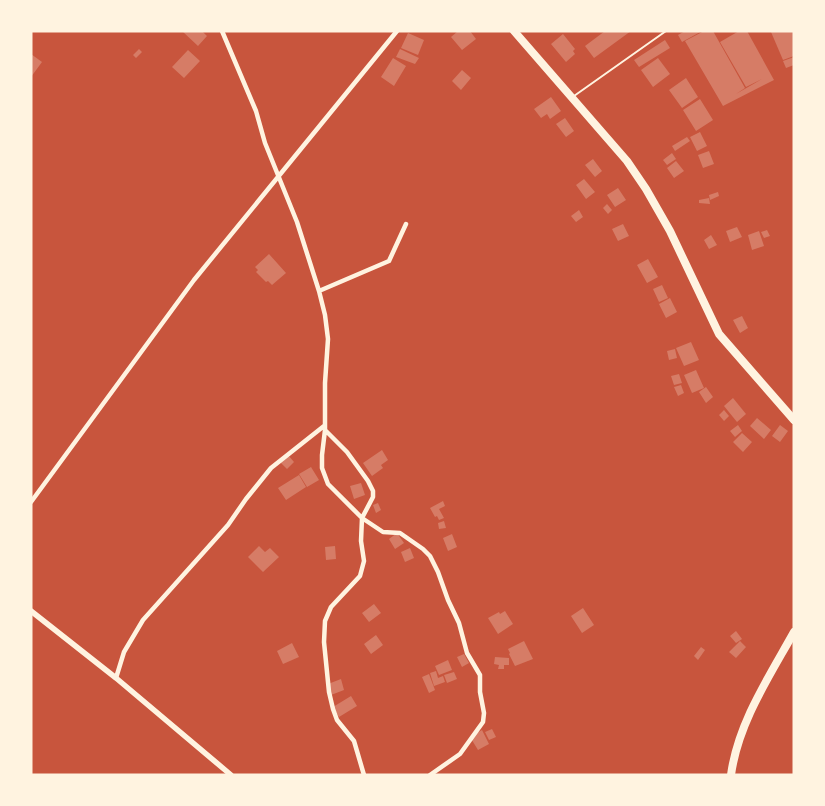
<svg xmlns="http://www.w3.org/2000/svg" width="825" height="806" font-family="'Titillium Web',sans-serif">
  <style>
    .building { fill: #d67c66 }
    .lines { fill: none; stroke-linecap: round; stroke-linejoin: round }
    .service { stroke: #fff3e0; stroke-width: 2 }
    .minor { stroke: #fff3e0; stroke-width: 4.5 }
    .tertiary { stroke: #fff3e0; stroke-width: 5.5 }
    .trunk { stroke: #fff3e0; stroke-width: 8 }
  </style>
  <rect width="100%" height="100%" fill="#c8553d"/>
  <path class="building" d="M182,31H202L207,36L198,46Z
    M458,31H470L476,39L462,50L451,37Z
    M605,31H631L594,58L585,46Z
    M685,31H702L682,42L678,35Z
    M704,31H713L745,88L736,94L762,79L746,87L720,42L739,31H747L774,80L723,106L685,41Z
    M774,31H794V56L783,60L771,32Z
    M408,33L424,40L418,55L401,48Z
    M563,34L575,49L573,51L575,54L566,62L551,44Z
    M665,40L670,48L639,67L634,60Z
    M139,49L142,52L136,58L133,55Z
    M400,49L419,58L415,64L396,57Z
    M188,50L200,61L184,78L172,67Z
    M31,54L42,62L31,77Z
    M794,57V65L786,68L783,61Z
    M393,58L406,66L394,86L381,77Z
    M658,58L670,74L653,87L641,70Z
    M462,70L471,78L461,90L452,81Z
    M686,78L698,97L682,108L669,90Z
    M551,97L561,111L550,119L547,114L541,118L534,109Z
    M700,99L713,120L696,131L683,110Z
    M565,118L574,131L566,137L556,124Z
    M700,132L707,146L697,151L690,137Z
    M687,137L690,141L675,151L672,146Z
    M709,151L714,164L703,168L698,155Z
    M672,153L676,159L667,165L663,160Z
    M593,159L602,171L595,177L585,165Z
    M676,161L684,171L674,178L667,168Z
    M584,179L595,192L586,199L576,185Z
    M618,188L626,200L615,207L607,195Z
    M718,192L719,196L710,200L709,195Z
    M709,198L710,204L699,203V200Z
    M607,204L612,210L608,214L603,208Z
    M579,210L583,217L576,222L571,216Z
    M623,224L629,236L618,241L612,229Z
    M737,227L742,237L730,242L726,231Z
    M767,230L770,236L764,238L761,232Z
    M759,231L764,246L752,250L748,235Z
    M711,235L717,245L709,249L704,240Z
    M269,254L286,273L272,285L268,281L266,282L256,272L258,270L255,267Z
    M648,259L658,277L647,283L637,265Z
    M662,285L668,298L659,302L653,289Z
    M670,298L677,312L666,318L659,304Z
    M742,316L748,328L740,333L733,320Z
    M691,342L699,360L684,366L676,348Z
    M675,349L677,358L669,360L667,351Z
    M696,370L704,388L692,393L684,375Z
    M679,374L682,383L674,385L671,376Z
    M681,385L684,393L678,396L674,387Z
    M706,387L713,397L706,403L699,392Z
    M733,398L746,414L737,422L724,406Z
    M724,410L729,416L724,421L719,415Z
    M757,418L771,430L764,439L750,426Z
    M738,425L742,431L735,437L730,431Z
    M780,425L788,431L780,442L772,436Z
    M742,433L752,442L743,452L733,442Z
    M382,450L388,460L381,465L383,468L372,476L363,463Z
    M288,455L294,462L287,469L280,462Z
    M311,467L319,480L307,487L299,474Z
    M299,475L306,487L286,500L278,488Z
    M361,483L365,495L354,499L350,486Z
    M443,501L445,506L439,509L444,518L439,520L437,516L435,517L430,508Z
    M378,503L381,510L376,513L373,505Z
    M444,521L446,528L439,529L438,523Z
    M397,533L404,543L395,549L389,539Z
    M452,534L457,547L448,551L443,538Z
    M259,546L265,552L270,548L279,557L263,572L248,557Z
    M335,546L336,559L326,560L325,547Z
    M410,548L414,558L405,562L401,552Z
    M374,604L381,613L369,622L362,613Z
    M583,608L594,625L582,633L571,616Z
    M505,611L513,624L498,634L488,618L499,612L500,614Z
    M736,631L742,639L736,643L730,636Z
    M376,635L383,645L371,654L364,644Z
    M524,641L533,659L515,666L509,654L510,653L508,649Z
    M740,641L746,647L736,658L729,652Z
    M292,643L299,657L283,664L277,651Z
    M701,647L705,650L698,660L694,656Z
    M464,654L469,663L462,667L457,657Z
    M495,657L509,658V665H504V669H498L499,665L494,664Z
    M448,660L452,670L439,675L435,666Z
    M436,671L438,678L443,676L445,682L434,686L430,673Z
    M454,672L457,679L447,683L444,675Z
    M429,674L435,690L429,693L422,677Z
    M341,679L344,690L331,695L328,684Z
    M351,696L357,706L339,717L333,707Z
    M492,729L496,737L489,740L485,732Z
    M482,730L489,744L478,750L470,737Z"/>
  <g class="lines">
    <path class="service" d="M574,96L666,31"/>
    <path class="minor" d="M222,31L256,111L265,143L297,222L319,291L325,315L328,339L325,383V430L347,452L368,481L373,491V497L362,518L361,541L364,561L360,576L331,607L325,621L324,642L329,692L333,709L337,720L354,741L364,775
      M319,291L389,261L406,224
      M325,430L322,455V468L328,484L362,518L383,532L400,533L423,549L430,556L438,572L448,600L459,623L467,653L480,675V692L484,713L483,722L460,754L430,775
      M31,502L194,280L397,31
      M116,678L124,652L143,620L228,525L246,499L271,468L324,426"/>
    <path class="tertiary" d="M31,611L116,678L231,775"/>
    <path class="trunk" d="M514,31L627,161L646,189L670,231L719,334L794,420
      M731,775C738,723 769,677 794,632"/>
  </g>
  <rect width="825" height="806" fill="none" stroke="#fff3e0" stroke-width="65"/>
</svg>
